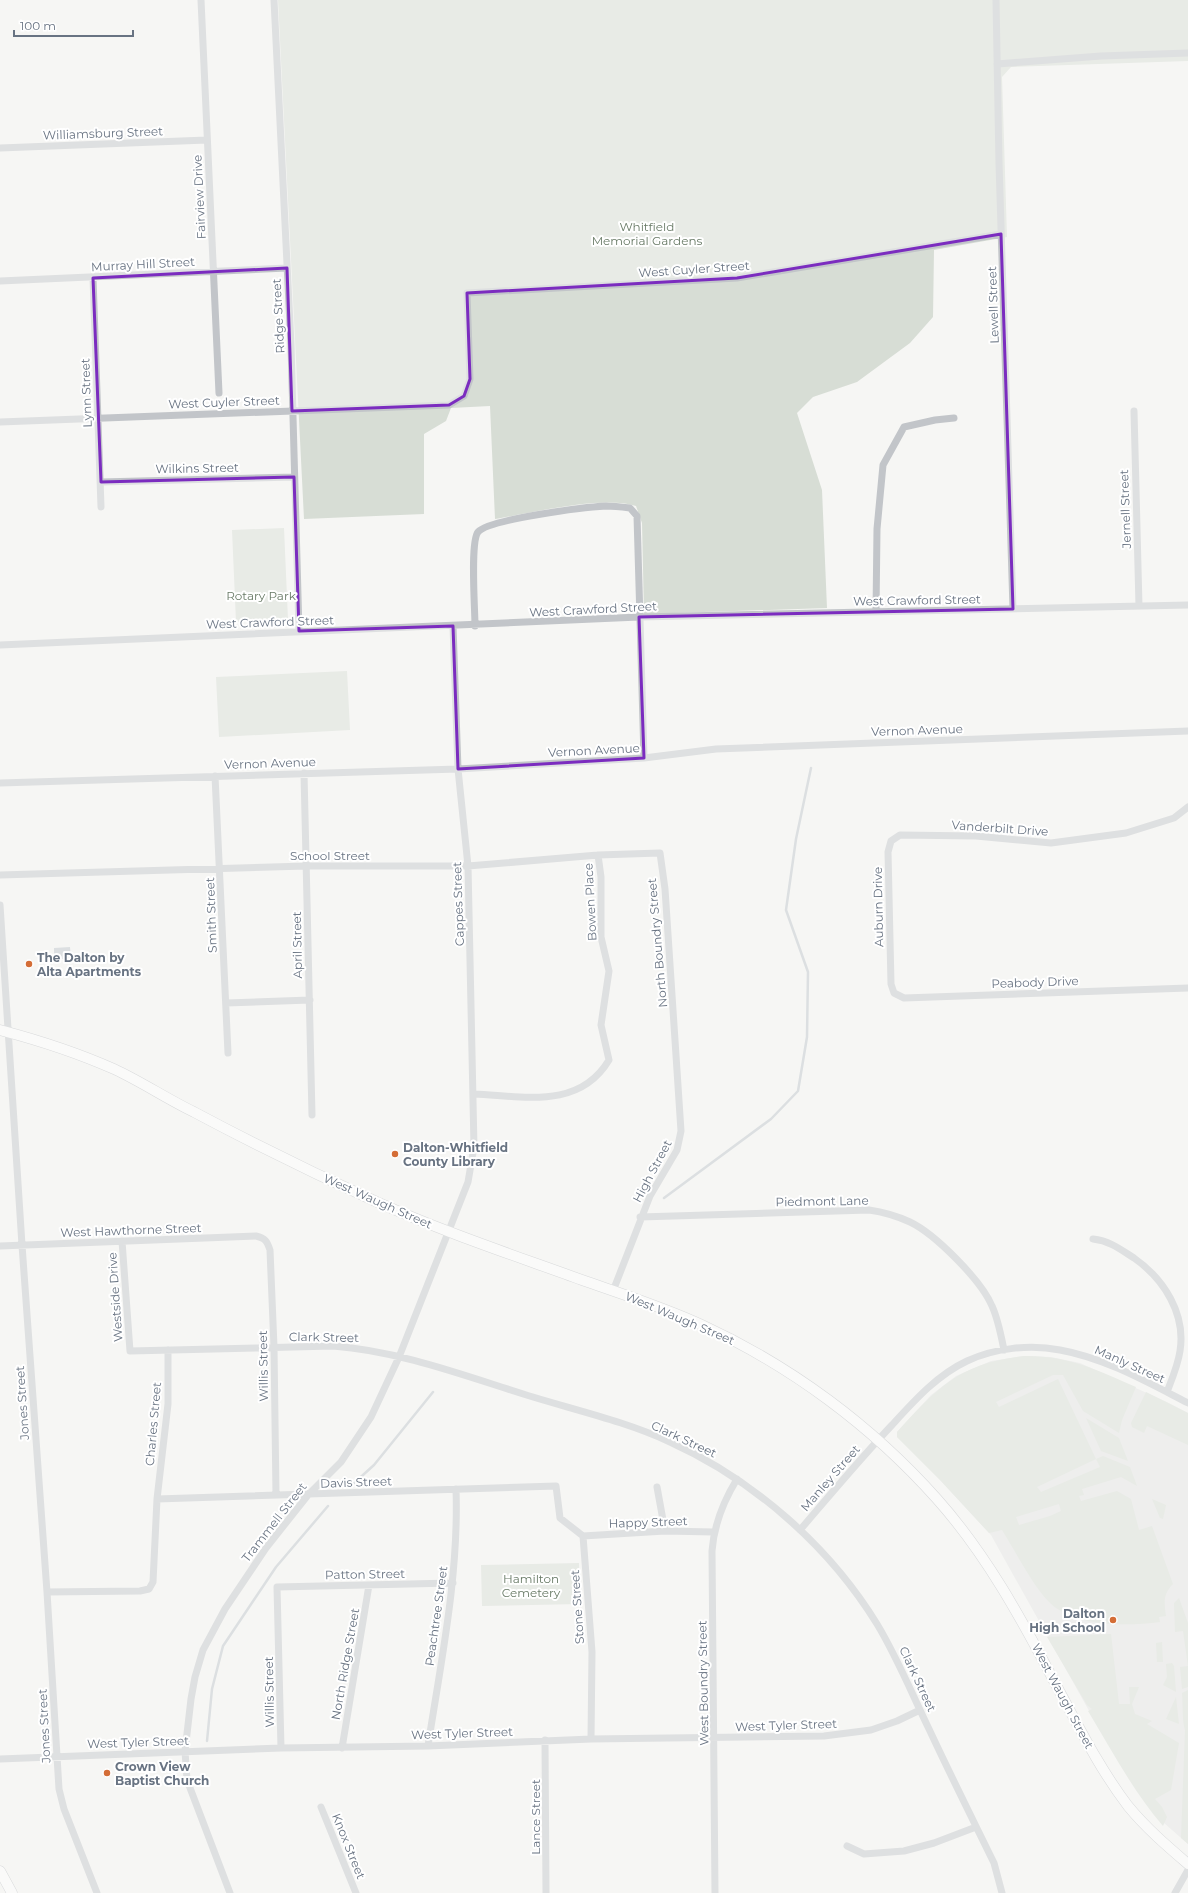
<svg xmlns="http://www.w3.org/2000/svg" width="1188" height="1893" font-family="Montserrat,sans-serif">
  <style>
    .built { fill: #e4e5e4 }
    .green { fill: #d7ddd5; fill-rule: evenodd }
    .water { fill: #bcc4ca }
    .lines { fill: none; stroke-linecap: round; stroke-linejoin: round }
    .stream { stroke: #bcc4ca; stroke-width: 2.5 }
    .secondary-casing { stroke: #b5b8bd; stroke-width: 11 }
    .street { stroke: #c2c5c9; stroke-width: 7 }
    .secondary { stroke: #fff; stroke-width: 10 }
    .marked { fill: none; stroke: #7b2cbf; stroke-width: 3; stroke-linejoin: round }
    .poi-dot { fill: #d46d36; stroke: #fff; stroke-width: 1.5 }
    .labels { text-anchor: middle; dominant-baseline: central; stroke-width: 4; stroke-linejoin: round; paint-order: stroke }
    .street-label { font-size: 12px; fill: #687382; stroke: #fff }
    .park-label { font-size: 12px; fill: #687a66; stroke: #fff }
    .poi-label { font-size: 12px; font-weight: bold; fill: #687382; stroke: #fff; text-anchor: start }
  </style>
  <rect width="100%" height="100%" fill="#f6f6f4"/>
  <path class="built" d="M1024,1356L1051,1357L1080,1363L1167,1402L1188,1413V1844L1164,1823L1143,1797L1088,1709L991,1535L940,1480L897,1437V1432L931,1395L956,1376L991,1361Z"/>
  <path class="green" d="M278,0H1188V61L1011,67L1002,77L1007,237L934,250L933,317L910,343L857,382L813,397L797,413L822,490L827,608L644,614L642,523L636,506C603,495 531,513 495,519L490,406L451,408L446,421L424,434V514L304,519Z
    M284,528L288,620L236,622L232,530Z
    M347,671L350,730L219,737L216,677Z
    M1024,1356C1067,1355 1097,1370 1136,1387L1122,1420L1119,1433L1083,1411L1063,1375H1053L996,1402L999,1407L1058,1379L1096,1459L1103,1456L1130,1467L1137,1486L1121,1477L1082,1489L1084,1495L1079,1496L1081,1501L1117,1491L1131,1499L1139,1530L1152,1526L1173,1584C1163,1594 1164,1602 1166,1616L1159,1617L1160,1622C1128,1626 1084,1627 1056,1608C1037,1595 1015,1550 1002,1530L989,1533L940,1480L897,1437V1432C938,1387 960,1363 1024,1356ZM1096,1459L1100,1467L1041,1492L1037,1487ZM1059,1504L1061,1511L1050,1516L1019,1525L1016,1517Z
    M1146,1392L1188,1413V1445L1147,1426L1144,1433L1132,1427L1131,1423Z
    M1086,1418L1119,1438L1128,1461L1101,1451Z
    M1152,1499L1166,1505L1163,1519L1160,1518Z
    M579,1563L580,1604L482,1606L481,1565Z
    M1179,1598L1188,1623V1687L1182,1689L1180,1667L1188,1666L1183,1631L1175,1632L1174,1603Z
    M1111,1634L1119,1704H1130L1129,1687H1139L1132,1704L1135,1714L1152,1721L1147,1724L1179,1743L1171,1790L1155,1799L1162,1807L1167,1817L1163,1826C1133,1791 1112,1751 1088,1711L1092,1709L1087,1705L1047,1637Z
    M1162,1642L1163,1662H1157L1156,1643Z
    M1172,1663L1174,1666L1176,1692L1163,1685L1167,1677L1166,1664Z
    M1188,1690V1844L1181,1838L1185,1730C1182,1722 1183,1703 1182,1693Z
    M1176,1697L1179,1724L1166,1719Z"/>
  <path class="water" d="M70,947L71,959H54V948Z"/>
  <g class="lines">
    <path class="stream" d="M664,1198L771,1119L798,1091L807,1037L808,972L786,910L796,839L811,768
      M353,1484L374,1465L433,1392
      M207,1741L212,1689L223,1646L276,1567L328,1506"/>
    <defs>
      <path id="secondary" d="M0,1030C38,1040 78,1053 114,1069C142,1082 167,1099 194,1112C254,1144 315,1174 377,1202C444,1232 513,1255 582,1280C622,1294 663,1307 702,1325C791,1366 872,1426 937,1499C986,1554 1021,1618 1055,1683C1078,1725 1099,1768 1128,1806C1146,1828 1167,1846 1188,1864
        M0,1871L12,1893"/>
    </defs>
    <use href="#secondary" class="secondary-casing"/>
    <path class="street" d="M201,0L219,393
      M274,0L291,345L299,631
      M996,0L999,163L1013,609
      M997,64L1101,56L1188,53
      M0,148L207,140
      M93,278L101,507
      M0,281L287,268
      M1134,411L1139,606
      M0,422L449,405L464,396L470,379L467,293L737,278L1001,234
      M101,482L294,477
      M876,612L877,529L883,465L904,427L935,420L954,418
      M475,626C475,609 470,542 478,532C489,519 586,507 606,506C614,506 622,507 630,508L637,516L644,758
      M0,645L639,617L1188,605
      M304,773L312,1115
      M215,776L228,1053
      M0,783L458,769L644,758L716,749L1188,731
      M1188,807L1174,818L1126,833L1051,843L976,836L900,835L891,841L888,852L891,984L894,993L904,998L1188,988
      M0,875L306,866H468L598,855L660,853L665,889L681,1131L677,1150L650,1196L613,1291
      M0,905L22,1245L47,1592L59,1789L64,1809L97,1893
      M226,1003L310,1000
      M474,1094C523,1096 579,1110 609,1060L601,1025L609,971L601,937V877L598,855
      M640,1217L869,1210C883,1212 897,1216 910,1222C935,1234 981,1280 992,1306C998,1319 1001,1335 1004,1350
      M1093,1239C1110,1241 1120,1249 1134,1258C1164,1279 1186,1314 1180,1351C1178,1365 1172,1379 1167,1392
      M122,1241L130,1351L333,1346C401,1351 468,1377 533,1397C579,1411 627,1422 670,1442C754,1480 829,1546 877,1624C897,1657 912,1694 929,1729C950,1774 972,1818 994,1863L1002,1893
      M0,1246L256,1236C265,1238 267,1241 270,1250L274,1347L276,1495
      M657,1487L665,1531
      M157,1499L556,1486L560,1518L583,1536L592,1652L591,1739
      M800,1530C830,1495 860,1459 892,1425C914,1401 937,1375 967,1361C995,1348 1030,1344 1060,1350C1105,1358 1147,1382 1188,1403
      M583,1536L665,1531L713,1532
      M47,1592L140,1591L149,1589L153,1582L157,1499L168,1404V1350
      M545,1740L546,1893
      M428,1746C441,1661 459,1575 456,1489
      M281,1748L277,1587L453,1583
      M342,1748L369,1585
      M0,1759L281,1748L428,1746L591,1739L824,1736L871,1730L897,1721L920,1710
      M321,1807L356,1893
      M847,1846L864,1854L904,1851L934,1843L976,1827
      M230,1893L187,1780L185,1751L191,1699L195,1677L203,1650L225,1609L266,1548L308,1495L341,1462L371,1417L399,1357L468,1182L474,1147L468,866L458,769L453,626
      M715,1893L712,1551C714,1524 723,1502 737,1479
      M1175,1893L1188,1870"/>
    <use href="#secondary" class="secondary"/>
  </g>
  <path d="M0 0H1188V1893H0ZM1001,234L1013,609L639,617L644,758L458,769L453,626L299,631L294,477L101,482L93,278L287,268L292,411L449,405L464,396L470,379L467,293L737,278Z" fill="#f6f6f4" fill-opacity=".55" fill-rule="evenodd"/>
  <path class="marked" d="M1001,234L1013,609L639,617L644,758L458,769L453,626L299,631L294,477L101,482L93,278L287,268L292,411L449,405L464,396L470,379L467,293L737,278Z"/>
  <g class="poi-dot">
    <circle cx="29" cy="964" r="4"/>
    <circle cx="395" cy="1154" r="4"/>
    <circle cx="1113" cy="1620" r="4"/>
    <circle cx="107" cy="1773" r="4"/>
  </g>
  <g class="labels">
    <g class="street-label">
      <text transform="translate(103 133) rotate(-2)">Williamsburg Street</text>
      <text transform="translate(199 197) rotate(-93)">Fairview Drive</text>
      <text transform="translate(143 264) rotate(-3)">Murray Hill Street</text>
      <text transform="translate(694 269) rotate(-4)">West Cuyler Street</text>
      <text transform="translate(993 305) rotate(-92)">Lewell Street</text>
      <text transform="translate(278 316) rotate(-93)">Ridge Street</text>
      <text transform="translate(86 393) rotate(-92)">Lynn Street</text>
      <text transform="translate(224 402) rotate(-2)">West Cuyler Street</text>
      <text transform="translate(197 468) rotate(-1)">Wilkins Street</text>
      <text transform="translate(1125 509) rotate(-92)">Jernell Street</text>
      <text transform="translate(917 600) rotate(-1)">West Crawford Street</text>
      <text transform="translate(593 609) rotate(-3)">West Crawford Street</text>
      <text transform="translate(270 622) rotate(-2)">West Crawford Street</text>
      <text transform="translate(917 730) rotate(-2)">Vernon Avenue</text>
      <text transform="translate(594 750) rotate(-3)">Vernon Avenue</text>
      <text transform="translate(270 763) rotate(-2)">Vernon Avenue</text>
      <text transform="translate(1000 828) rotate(4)">Vanderbilt Drive</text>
      <text x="330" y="855">School Street</text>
      <text transform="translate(590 902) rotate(-93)">Bowen Place</text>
      <text transform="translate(458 904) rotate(-92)">Cappes Street</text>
      <text transform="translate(878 907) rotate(-91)">Auburn Drive</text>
      <text transform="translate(211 915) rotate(-92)">Smith Street</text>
      <text transform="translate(657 943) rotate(-95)">North Boundry Street</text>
      <text transform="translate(297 945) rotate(-91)">April Street</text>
      <text transform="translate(1035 982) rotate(-2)">Peabody Drive</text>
      <text transform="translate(652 1171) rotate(-62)">High Street</text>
      <text transform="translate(378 1201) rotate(24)">West Waugh Street</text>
      <text transform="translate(822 1201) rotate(-1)">Piedmont Lane</text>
      <text transform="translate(131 1230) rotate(-2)">West Hawthorne Street</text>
      <text transform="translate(115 1297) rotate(-94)">Westside Drive</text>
      <text transform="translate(680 1318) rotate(23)">West Waugh Street</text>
      <text transform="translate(324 1337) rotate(1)">Clark Street</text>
      <text transform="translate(1130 1364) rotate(24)">Manly Street</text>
      <text transform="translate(263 1366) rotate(-91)">Willis Street</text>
      <text transform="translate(22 1403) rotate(-94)">Jones Street</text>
      <text transform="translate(153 1424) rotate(-85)">Charles Street</text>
      <text transform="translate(684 1439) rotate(25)">Clark Street</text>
      <text transform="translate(830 1478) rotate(-49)">Manley Street</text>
      <text transform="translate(356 1482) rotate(-2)">Davis Street</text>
      <text transform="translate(274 1522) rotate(-52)">Trammell Street</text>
      <text transform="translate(648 1522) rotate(-2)">Happy Street</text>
      <text transform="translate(365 1574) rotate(-1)">Patton Street</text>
      <text transform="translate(577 1607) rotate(-94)">Stone Street</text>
      <text transform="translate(436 1616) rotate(-82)">Peachtree Street</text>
      <text transform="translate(345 1664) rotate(-80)">North Ridge Street</text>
      <text transform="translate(918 1679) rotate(65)">Clark Street</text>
      <text transform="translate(703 1683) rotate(-91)">West Boundry Street</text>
      <text transform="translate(269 1692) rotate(-91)">Willis Street</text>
      <text transform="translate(1063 1696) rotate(62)">West Waugh Street</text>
      <text transform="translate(786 1725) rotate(-2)">West Tyler Street</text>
      <text transform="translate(44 1726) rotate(-93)">Jones Street</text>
      <text transform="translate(462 1733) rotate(-2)">West Tyler Street</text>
      <text transform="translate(138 1742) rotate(-2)">West Tyler Street</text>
      <text transform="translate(535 1817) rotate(-90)">Lance Street</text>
      <text transform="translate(349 1846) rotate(68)">Knox Street</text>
    </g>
    <g class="park-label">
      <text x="647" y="226">Whitfield<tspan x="647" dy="14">Memorial Gardens</tspan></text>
      <text x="261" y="595">Rotary Park</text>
      <text x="531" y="1578">Hamilton<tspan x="531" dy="14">Cemetery</tspan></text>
    </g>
    <g class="poi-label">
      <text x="37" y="957">The Dalton by<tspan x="37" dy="14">Alta Apartments</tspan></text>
      <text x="403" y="1147">Dalton-Whitfield<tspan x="403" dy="14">County Library</tspan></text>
      <text x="1105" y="1613" text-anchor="end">Dalton<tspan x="1105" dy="14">High School</tspan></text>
      <text x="115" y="1766">Crown View<tspan x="115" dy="14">Baptist Church</tspan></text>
    </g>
  </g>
  <path d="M14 30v6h119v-6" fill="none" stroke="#687382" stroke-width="2"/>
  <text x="20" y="30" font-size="12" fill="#687382" stroke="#ffffff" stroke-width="3" paint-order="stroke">100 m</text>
</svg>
